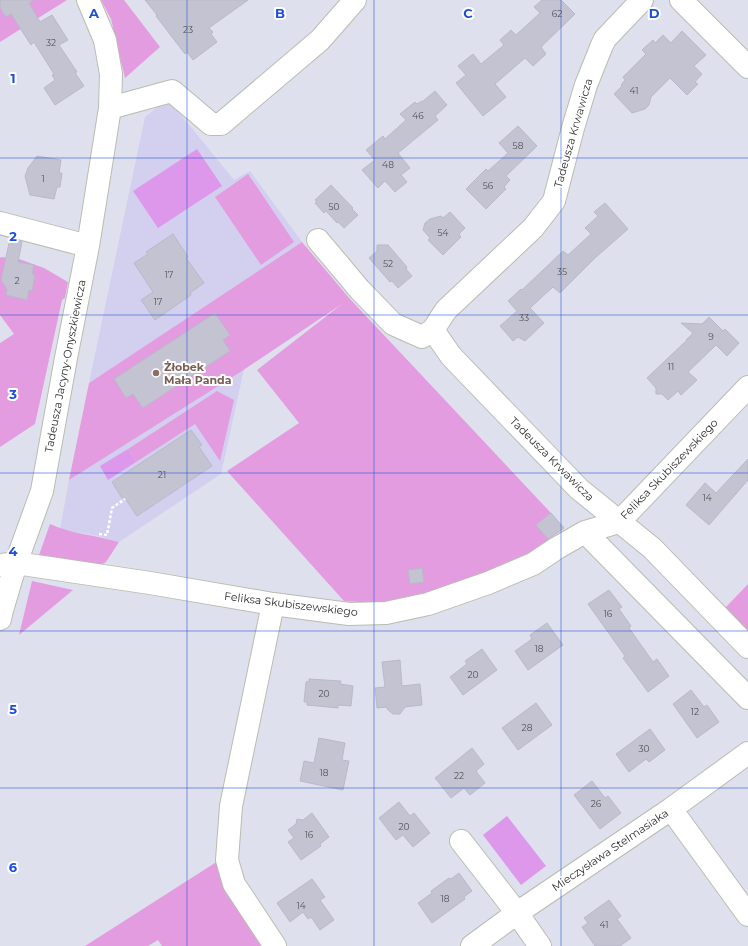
<svg xmlns="http://www.w3.org/2000/svg" width="748" height="946" font-family="Montserrat,sans-serif">
  <style>
    .education { fill: #d2cfef }
    .green { fill: #e49ce0 }
    .pitch { fill: #dd98ec }
    .building { fill: #c4c3d1; stroke: #b9b9ca }
    .lines { fill: none; stroke-linecap: round; stroke-linejoin: round }
    .minor-casing { stroke: #b9bdaf; stroke-width: 24 }
    .path { stroke: #fff; stroke-width: 2.5; stroke-dasharray: 3 2; stroke-linecap: butt }
    .minor { stroke: #fff; stroke-width: 22 }
    .grid { fill: none; stroke: #1d4ed8; stroke-width: 1; stroke-opacity: 0.55 }
    .education-dot { fill: #8d6e63; stroke: #fff; stroke-width: 1.5 }
    .labels { text-anchor: middle; dominant-baseline: central; stroke-width: 4; stroke-linejoin: round; paint-order: stroke }
    .number-label { font-size: 9px; fill: #535256 }
    .street-label { font-size: 11px; fill: #2d2d2d; stroke: #fff }
    .education-label { font-size: 11px; font-weight: bold; fill: #785e54; stroke: #fff; text-anchor: start }
    .grid-label { font-size: 13px; text-anchor: middle; font-weight: bold; fill: #1d4ed8; stroke: #fff; stroke-width: 4; stroke-linejoin: round; paint-order: stroke }
  </style>
  <rect width="100%" height="100%" fill="#dfe0ee"/>
  <path class="education" d="M168,99L234,180L250,171L302,242L89,383L145,117Z
    M244,369L221,474L119,542L98,536L60,529L69,480Z"/>
  <path class="green" d="M0,0H67L0,42Z
    M101,0H124L160,47L125,78L111,19Z
    M248,174L294,242L261,265L215,197Z
    M302,242L350,299L551,513L536,525L550,541L512,566L392,604L344,601L227,471L299,423L257,370L342,304L242,371L69,480L89,383Z
    M1,257L19,259L44,268L68,282L65,298L62,300L35,424L0,447V343L14,334L0,315V258Z
    M217,391L234,400L220,461L195,424L136,462L128,449Z
    M50,524C71,534 96,535 119,542L106,562L96,568L39,555Z
    M32,581L73,590L19,635Z
    M748,584V632L725,608Z
    M218,861L262,946H162L158,940L148,946H85Z"/>
  <path class="pitch" d="M197,149L222,186L158,228L133,191Z
    M128,449L136,462L108,480L100,466Z
    M507,816L546,866L521,885L483,835Z"/>
  <path class="building" d="M0,0H33L29,3L40,22L52,15L68,40L59,45L77,72L75,73L84,86L55,105L44,88L55,80L52,75L54,74L34,42L31,45L11,14L6,17L0,8Z
    M145,0H248L209,28L213,32L211,34L217,42L193,60L187,52L185,54L156,16L157,15Z
    M542,0H561L575,14L541,47L546,54L533,66L525,58L495,84L506,97L483,116L456,83L466,75L458,66L473,54L481,64L504,45L500,40L511,30L516,35L540,13L534,7Z
    M682,31L706,55L694,66L702,74L695,82L698,84L687,95L670,78L651,97L649,105L645,109L632,113L614,94L622,86L621,85L625,80L623,77L646,54L642,50L653,40L655,43L663,35L671,43Z
    M435,91L447,105L435,116L438,120L398,153L410,168L401,175L407,182L395,192L385,181L378,188L362,170L375,160L366,150L383,136L385,139L406,120L400,114L415,102L417,104L422,101V102Z
    M518,126L537,146L506,176L510,180L504,187L506,189L486,209L466,189L486,169L488,171L508,153L499,143Z
    M37,156L61,160L59,173H62L60,187H57L54,199L30,195L25,176L28,168Z
    M331,185L353,208L352,209L358,215L344,228L338,222L337,223L326,211L324,213L315,203L317,202L315,200Z
    M605,203L628,229L595,258L560,293L553,287L530,308L544,323L525,341L518,337L513,341L500,326L517,311L508,301L521,289L522,290L563,251L568,255L591,234L585,228L598,216L594,212Z
    M450,212L465,228L459,234L461,237L443,255L428,240L430,238L423,230L425,223L430,219L441,216L443,218Z
    M173,234L188,257L186,258L204,283L190,293L191,295L155,320L141,300L153,292L134,263L148,254L146,252Z
    M10,239L22,242L18,262L34,265L32,274L35,275L32,291L29,290L27,300L6,295L7,289L1,280Z
    M377,245H388L407,267L406,269L412,276L398,288L392,281L390,282L369,258L377,251Z
    M215,313L230,335L223,340L230,351L143,408L133,394L126,398L114,379Z
    M709,317L723,331L725,329L739,343L727,356L716,345L688,372L697,380L681,395L678,391L668,400L662,394H656V388L647,378L687,340H686L693,333L681,323L702,324Z
    M191,430L202,445L199,447L212,466L137,516L124,497L122,498L112,482Z
    M748,459V480L709,525L686,505L705,483L716,493Z
    M551,513L564,528L548,539L536,525Z
    M422,568L424,582L410,584L408,570Z
    M609,590L622,607L619,609L631,626L629,628L653,662L657,659L669,676L648,692L623,658L625,656L588,604Z
    M547,623L563,645L528,670L515,651L532,639L530,635Z
    M482,649L497,670L463,695L450,677L467,664L465,661Z
    M400,660L402,686L420,684L422,705L405,707L400,714H393L387,709V707L377,708L375,688L385,687L382,662Z
    M309,679L341,681L340,684L353,686L351,706L338,705V708L307,705V702H304L306,682L309,681Z
    M691,690L704,707L707,705L719,722L697,738L673,704Z
    M536,703L552,725L518,750L502,728Z
    M650,729L665,750L649,762L646,759L629,772L616,754Z
    M319,738L345,743L342,760L349,761L343,790L300,781L304,761L314,763Z
    M472,748L484,764L476,771L485,783L470,795L464,788L451,798L435,778Z
    M592,781L605,798L608,796L621,813L600,829L574,795Z
    M399,802L410,816L414,813L430,833L413,847L403,835L396,840L379,818Z
    M312,813L329,837L320,844L321,846L301,860L288,842L294,838L288,830L296,824L297,819L303,820Z
    M459,873L472,891L464,897L465,899L432,923L418,903L432,893L431,891L449,878L451,879Z
    M312,879L325,897L320,900L334,920L320,930L311,917L308,919L303,912L290,922L277,903Z
    M609,900L621,916L617,919L631,938L620,946H595L582,927L588,923L584,918Z"/>
  <g class="lines">
    <defs>
      <path id="minor" d="M681,0L748,67
        M110,108L172,91L211,124H221L320,40L355,0
        M0,223L88,246
        M318,240L360,290L393,324L422,337L433,330L446,310L533,228L554,201L573,128L586,85L602,45L605,39L642,0
        M433,330L451,356L579,489L652,548L748,647
        M585,532L748,698
        M0,565L16,563L150,583L273,604L349,614L386,613L428,604L488,583L533,564L557,548L585,532L619,522L748,387
        M273,604L231,806L227,860L234,884L275,946
        M0,619L2,610L16,563L42,491L66,358L88,246L110,108L111,74L105,40L88,0
        M671,809L748,915
        M461,841L517,913L540,946
        M472,946L517,913L671,809L748,753"/>
    </defs>
    <use href="#minor" class="minor-casing"/>
    <path class="path" d="M99,534L107,535L112,508L125,499"/>
    <use href="#minor" class="minor"/>
  </g>
  <path class="grid" d="M187,0V946M374,0V946M561,0V946M0,158H748M0,315H748M0,473H748M0,631H748M0,788H748"/>
  <circle class="education-dot" cx="156" cy="373" r="4"/>
  <g class="labels">
    <g class="number-label">
      <text x="557" y="13">62</text>
      <text x="188" y="29">23</text>
      <text x="51" y="42">32</text>
      <text x="634" y="90">41</text>
      <text x="418" y="115">46</text>
      <text x="518" y="145">58</text>
      <text x="388" y="164">48</text>
      <text x="43" y="178">1</text>
      <text x="488" y="185">56</text>
      <text x="334" y="206">50</text>
      <text x="443" y="232">54</text>
      <text x="388" y="263">52</text>
      <text x="562" y="271">35</text>
      <text x="169" y="274">17</text>
      <text x="17" y="280">2</text>
      <text x="158" y="301">17</text>
      <text x="524" y="317">33</text>
      <text x="711" y="336">9</text>
      <text x="671" y="366">11</text>
      <text x="162" y="474">21</text>
      <text x="707" y="497">14</text>
      <text x="608" y="613">16</text>
      <text x="539" y="648">18</text>
      <text x="473" y="674">20</text>
      <text x="324" y="693">20</text>
      <text x="695" y="711">12</text>
      <text x="527" y="727">28</text>
      <text x="644" y="748">30</text>
      <text x="324" y="772">18</text>
      <text x="459" y="775">22</text>
      <text x="596" y="803">26</text>
      <text x="404" y="826">20</text>
      <text x="309" y="834">16</text>
      <text x="445" y="898">18</text>
      <text x="301" y="905">14</text>
      <text x="604" y="924">41</text>
    </g>
    <g class="street-label">
      <text transform="translate(573 133) rotate(-74)">Tadeusza Krwawicza</text>
      <text transform="translate(65 366) rotate(-79)">Tadeusza Jacyny-Onyszkiewicza</text>
      <text transform="translate(552 459) rotate(45)">Tadeusza Krwawicza</text>
      <text transform="translate(669 469) rotate(-46)">Feliksa Skubiszewskiego</text>
      <text transform="translate(291 604) rotate(7)">Feliksa Skubiszewskiego</text>
      <text transform="translate(610 850) rotate(-34)">Mieczysława Stelmasiaka</text>
    </g>
    <g class="education-label">
      <text x="164" y="367">Żłobek<tspan x="164" dy="13">Mała Panda</tspan></text>
    </g>
  </g>
  <g class="grid-label">
    <text x="94" y="18">A</text>
    <text x="280" y="18">B</text>
    <text x="468" y="18">C</text>
    <text x="654" y="18">D</text>
    <text x="13" y="83">1</text>
    <text x="13" y="241">2</text>
    <text x="13" y="399">3</text>
    <text x="13" y="556">4</text>
    <text x="13" y="714">5</text>
    <text x="13" y="872">6</text>
  </g>
</svg>
